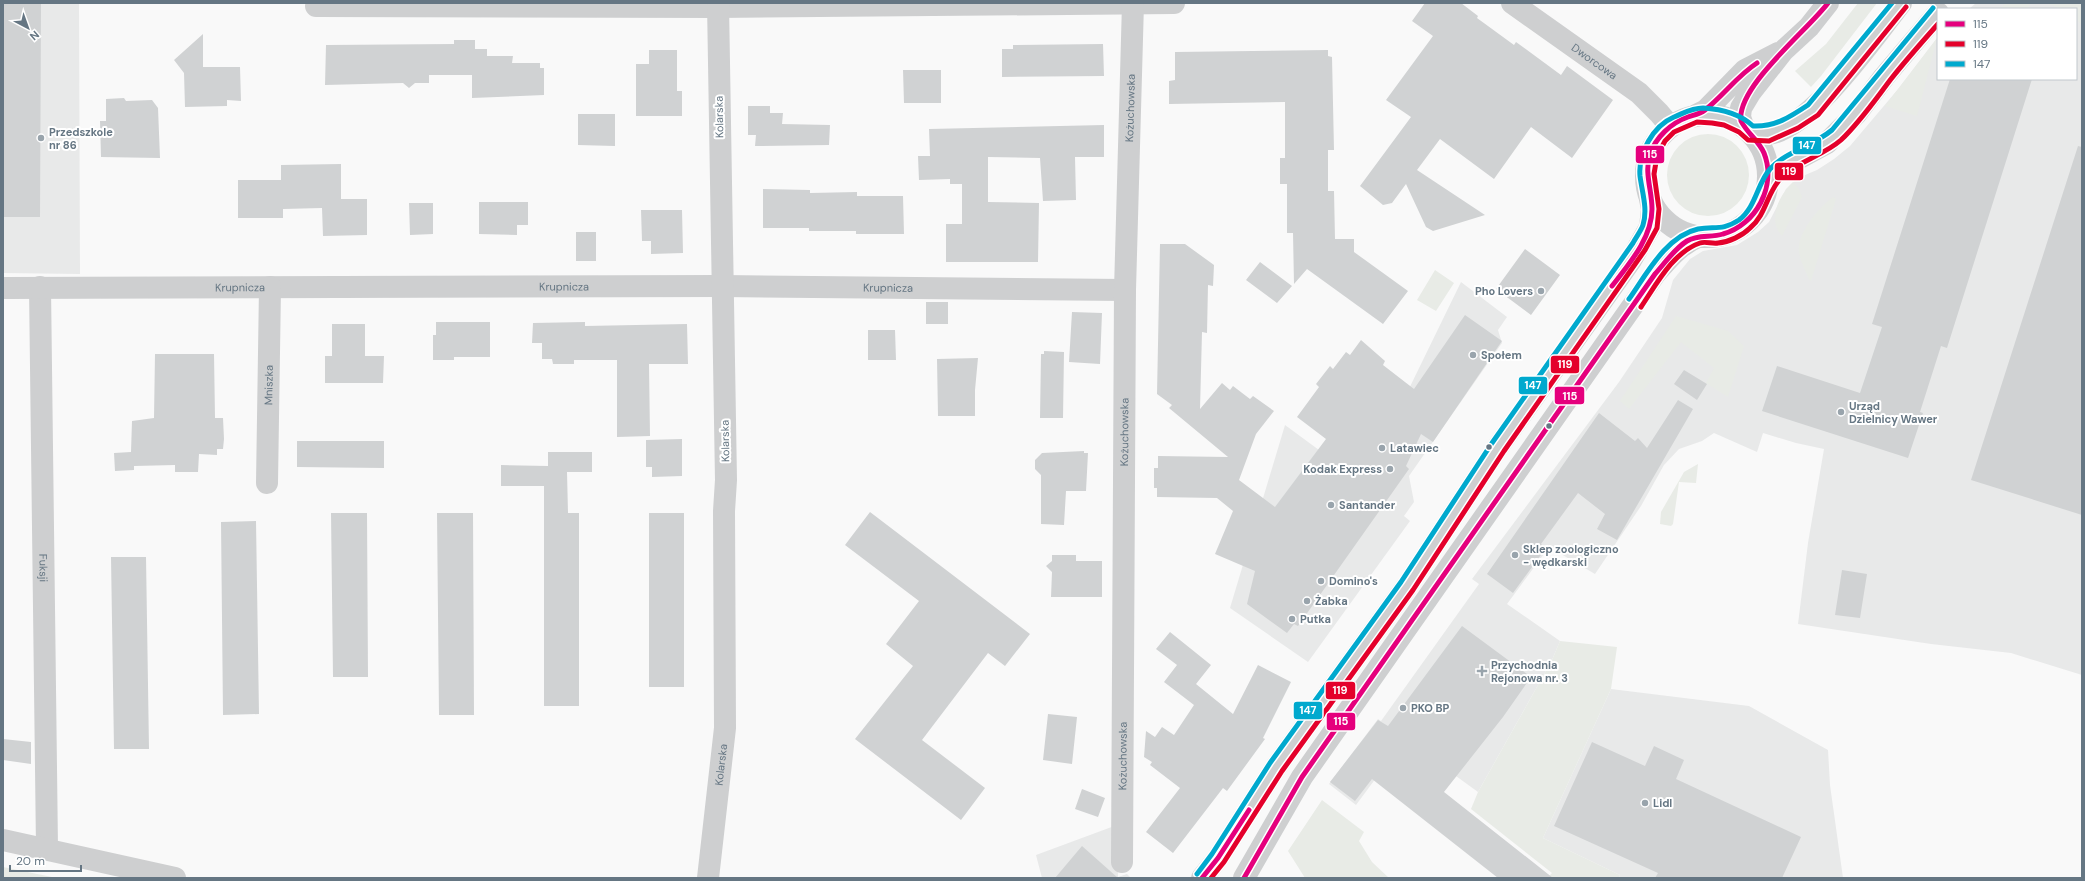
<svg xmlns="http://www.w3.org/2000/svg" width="2085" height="881" font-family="'DM Sans',sans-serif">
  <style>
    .built { fill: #e8e9e9 }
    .green { fill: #e8ebe6 }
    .building { fill: #d0d2d3 }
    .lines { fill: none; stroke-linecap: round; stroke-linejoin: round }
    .minor { stroke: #cecfd0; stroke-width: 22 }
    .tertiary { stroke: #cecfd0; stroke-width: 22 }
    .bus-1-casing { stroke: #fff; stroke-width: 8 }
    .bus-2-casing { stroke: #fff; stroke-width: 8 }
    .bus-3-casing { stroke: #fff; stroke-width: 8 }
    .bus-1 { stroke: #e5007d; stroke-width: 5 }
    .bus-2 { stroke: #e4002b; stroke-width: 5 }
    .bus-3 { stroke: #00a9ce; stroke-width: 5 }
    .poi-dot { fill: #99a4ac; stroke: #fff; stroke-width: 1.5 }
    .bus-dot { fill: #657683; stroke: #fff; stroke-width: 1.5 }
    .labels { text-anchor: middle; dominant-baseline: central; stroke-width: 4; stroke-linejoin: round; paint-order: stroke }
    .street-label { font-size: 11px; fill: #657683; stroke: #fff }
    .poi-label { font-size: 11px; font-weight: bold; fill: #657683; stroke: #fff; text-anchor: start }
    .line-badge { stroke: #fff; stroke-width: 1.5 }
    .badge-label { font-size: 11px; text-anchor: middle; font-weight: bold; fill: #fff }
  </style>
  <rect width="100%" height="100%" fill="#f9f9f9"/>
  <path class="built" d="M3,3H79L80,274L3,273Z
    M1976,3H2082V675L2011,653L1931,644L1798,624L1808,543L1824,449L1796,443L1763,433L1757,452L1714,433L1702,441L1679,449L1664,465L1641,506L1595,574L1549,547L1507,604L1560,641L1552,660L1478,792L1405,739L1356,805L1329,784L1378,719L1381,721L1479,584L1472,579L1619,382L1662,318L1673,280L1690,259L1703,251L1737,245L1758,232L1769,222L1786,189L1798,178L1817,170L1834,159L1850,146L1899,88L1938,37V79H2076V9H1969Z
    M1461,282L1507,317L1498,330L1502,343L1409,476L1414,502L1404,516L1410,521L1308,662L1230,608L1285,425L1338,464L1384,440Z
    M1611,689L1749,706L1828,750L1830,785L1843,878H1619L1620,875L1543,838Z
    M1117,825L1118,877L1127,874L1131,878H1042L1036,855Z"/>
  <path class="green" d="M1858,3H1877L1821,76L1811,87L1795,71L1826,44Z
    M2006,3H2030L2028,9H1999Z
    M2044,3H2082V26L2076,19V9H2063Z
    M1937,38L1917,116L1885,106Z
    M1667 175a41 41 0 1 1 82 0a41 41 0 1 1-82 0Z
    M1793,182L1799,189L1802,197L1782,236C1767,220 1779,195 1793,182Z
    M1833,197L1836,199L1811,281L1809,279C1805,270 1800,261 1799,252C1796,234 1820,206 1833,197Z
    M1435,270L1454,283L1436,311L1417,300Z
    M1676,316L1728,331L1744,346L1728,397L1706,383L1714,368L1681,342L1629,409L1620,401Z
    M1698,464L1696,483L1679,482L1673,524L1671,526L1660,524L1661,512L1684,472Z
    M1560,641L1617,647L1611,689L1543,838L1620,875L1619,878H1547L1552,873L1471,809L1478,792L1552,660Z
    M1322,800L1364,832L1359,841L1372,862L1389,878H1305L1288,851Z
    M3,867L52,877L59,878H3Z"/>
  <path class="building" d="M3,3H41L40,217H3Z
    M1425,3H1461L1478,16L1477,18L1514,45L1516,42L1561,75L1567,66L1613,100L1572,158L1531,127L1494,179L1440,139L1417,170L1485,215L1433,231L1426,227L1406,184L1392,203L1383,205L1360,186L1411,117L1386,100L1433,36L1412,21Z
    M203,34V67H240L241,101L227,100V106L185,107L184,73L174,60Z
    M454,40H475V49H487V56H513L512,63H540V68H544V95L472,98V75H429V83H415L409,88L403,83L325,85L326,45L454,44Z
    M1103,44L1104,76L1002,77V49H1013V45Z
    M649,50H677V91H682V116H636V64H649Z
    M1328,50V56L1332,57L1334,150H1328V191H1334L1335,239H1354V252L1408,291L1383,324L1307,269L1294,284L1293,233H1287V184H1280V158H1285V102L1169,104V81L1175,80V52Z
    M903,70H941V103H904Z
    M1950,79H2032L1947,348L1941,346L1920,412L1923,413L1908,458L1762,411L1777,366L1860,393L1882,327L1872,324Z
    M124,98L126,101L152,100L158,108L160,158L101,157L100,121H106V99Z
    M748,106H770V113H783L782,124L830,125L829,145L755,146L756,135H748Z
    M578,114H615V146L578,145Z
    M1104,125V157H1075L1076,200L1043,201L1040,158L988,157V202L1039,203L1038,262H946V224H962V184H950V179L919,180L918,156H930L929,129Z
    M2078,146L2082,147V515L1971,480Z
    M341,164V199H367V235L323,236L322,208L283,209V218H238V180H281V165Z
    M763,189L810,190V193L857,192V196H903L904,234H856V231H809V228H763Z
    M479,202H528V225H517V235L479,234Z
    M409,203H433V234L410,235Z
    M641,210H682L683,253L651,254V241H642Z
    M576,232H596V261H576Z
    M1160,244H1185L1214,265L1213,286L1208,285L1207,333L1202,332L1200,409L1222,383L1230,390L1233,386L1250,399L1253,396L1274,411L1256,434L1239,480L1275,507L1326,439L1297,417L1319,387L1316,384L1330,366L1333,369L1346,352L1350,355L1361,340L1385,361L1383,365L1414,389L1465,315L1502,341L1433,442L1421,434L1406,466L1409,469L1298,626L1294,624L1287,633L1247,604L1255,571L1215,554L1233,511L1217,498L1157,497V488H1154V468H1158V456L1228,457L1169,408L1172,405L1157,394Z
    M1525,249L1560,275L1531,315L1496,289Z
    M1260,262L1292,286L1277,303L1246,280Z
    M926,302H948V324H926Z
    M1072,312L1102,313L1100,364L1069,362Z
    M436,322H490V357H454V360H433V335H436Z
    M585,322V326L687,324L688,364H649L650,436L617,437V360H574V364H553L552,359H542V343H532L533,323Z
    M332,324H365V356H384L383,383H325V356H332Z
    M868,330H895L896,360H868Z
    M1044,351L1064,352L1063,418H1040L1041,354H1044Z
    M155,354H214L215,418H223L224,439L223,449H217V455L199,454L198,472H175V465L134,466V470L115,471L114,453L131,452L132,421L154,418Z
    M978,358L975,390V416H938L937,359Z
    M1684,370L1707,384L1697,400L1674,384Z
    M1678,400L1693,409L1617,540L1597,529L1605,514L1578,493L1541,544L1546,548L1513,593L1487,574L1599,413L1635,441L1638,438L1647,448Z
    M682,439V476L652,477V467H646V440Z
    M297,441H384V468L297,467Z
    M1084,451V453H1088L1086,491H1066L1064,525L1041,524V475L1035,469V460L1042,453Z
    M548,452H592V472H567L568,513H579V706H544V486H501V465L548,466Z
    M870,512L1030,634L1005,666L988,653L922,740L985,788L961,820L855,739L913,666L886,644L919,601L845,545Z
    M331,513H367L368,677H333Z
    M437,513H473L474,715H439Z
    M649,513H684V687H649Z
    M256,521L259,714L223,715L221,522Z
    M1052,555H1076V561H1102V597H1051L1052,572L1046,566L1052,561Z
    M111,557H146L149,749H114Z
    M1842,570L1867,574L1860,618L1835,615Z
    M1462,626L1531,677L1503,717L1444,792L1553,878H1498L1372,779L1355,801L1330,782L1378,720L1388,726Z
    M1170,632L1211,665L1196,684L1233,714L1258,665L1291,682L1263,738L1265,739L1227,791L1223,788L1173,853L1146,832L1180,788L1150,765L1152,762L1144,757L1146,731L1155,737L1162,727L1174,735L1194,705L1164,682L1177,665L1156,649Z
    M1048,714L1077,717L1072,764L1043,760Z
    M3,739L31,742V764L3,760Z
    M1592,742L1645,766L1654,746L1684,760L1676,779L1801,837L1782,878H1655L1658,873L1554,826Z
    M1082,789L1105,798L1098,817L1075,809Z
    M1082,846L1118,878H1055Z"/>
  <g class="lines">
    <g class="minor">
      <path id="s1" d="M1512,3L1639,93L1659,113L1670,126"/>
      <path d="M316,6L718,7L1174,3"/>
      <path id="s2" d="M40,287L47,848"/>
      <path id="s3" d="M3,288L723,286L1125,290"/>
      <path id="s4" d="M267,483L270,287"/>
      <path d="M3,840L175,878"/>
      <path id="s5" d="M1122,862L1125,290L1133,3"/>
      <path id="s6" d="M708,878L725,728L724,511L726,480L718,3"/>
    </g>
    <path class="tertiary" d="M1696,115L1706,110L1745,70L1778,53
      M1646 176a61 61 0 1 1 122 0a61 61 0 1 1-122 0Z
      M1743,126L1740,117L1741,108L1750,93L1783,51L1809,27L1828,3
      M1750,133C1755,133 1762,135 1768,134C1810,130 1875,36 1901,3
      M1768,182L1777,172L1790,163L1827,143L1856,114L1884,77L1938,13
      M1202,878L1218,858L1276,767L1407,586L1498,447L1631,260L1650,227L1652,209L1649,194
      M1244,878L1302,777L1655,274C1669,258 1680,244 1700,236"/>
    <defs>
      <path id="bus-1" d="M1612,286C1629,264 1652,238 1652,209C1652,190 1644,173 1650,154C1656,137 1671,123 1688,117C1694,115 1700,114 1705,110C1724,95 1737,76 1757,63
        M1202,878L1218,858L1249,810
        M1244,878L1302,777L1655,274C1665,263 1674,249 1687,241C1698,234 1711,238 1723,234C1756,225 1777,186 1764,153C1759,141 1747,133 1741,121C1736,87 1808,30 1828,3"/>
      <path id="bus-2" d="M1641,307C1656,285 1673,252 1700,243C1705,241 1712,244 1718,243C1729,242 1742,236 1750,228C1767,214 1767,191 1782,177C1798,161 1823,156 1841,140C1860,122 1875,100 1891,79C1906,60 1922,42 1938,24
        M1211,878L1224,862L1282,771L1413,590L1504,451L1645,250L1657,228L1659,209L1654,174L1657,156L1665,141L1674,132L1697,122L1712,123L1724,125L1739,132L1748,140L1769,141L1798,128L1818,115L1906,7"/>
      <path id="bus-3" d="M1629,299C1646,275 1666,236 1698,229C1715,226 1722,231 1739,220C1756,207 1757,184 1770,169C1787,151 1813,146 1832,130L1933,8
        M1197,874L1212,854L1270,763L1401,582L1492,443L1633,243C1636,237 1641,231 1643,225C1648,209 1642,192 1640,176C1638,153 1653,126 1674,117C1684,113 1692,108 1703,108C1721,109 1739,113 1753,126C1775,127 1790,117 1808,105L1892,3"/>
    </defs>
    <use href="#bus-1" class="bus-1-casing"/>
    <use href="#bus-2" class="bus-2-casing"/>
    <use href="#bus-3" class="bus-3-casing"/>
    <use href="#bus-1" class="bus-1"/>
    <use href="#bus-2" class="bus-2"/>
    <use href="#bus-3" class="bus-3"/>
  </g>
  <g class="poi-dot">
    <circle cx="41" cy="138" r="4"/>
    <circle cx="1541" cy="291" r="4"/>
    <circle cx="1473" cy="355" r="4"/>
    <circle cx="1841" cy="412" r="4"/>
    <circle cx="1382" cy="448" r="4"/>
    <circle cx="1390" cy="469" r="4"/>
    <circle cx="1331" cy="505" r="4"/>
    <circle cx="1515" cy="555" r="4"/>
    <circle cx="1321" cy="581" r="4"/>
    <circle cx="1307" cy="601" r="4"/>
    <circle cx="1292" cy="619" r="4"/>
    <path d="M1480 665h4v4h4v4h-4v4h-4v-4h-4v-4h4z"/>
    <circle cx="1403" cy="708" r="4"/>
    <circle cx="1645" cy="803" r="4"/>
  </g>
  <g class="bus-dot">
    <circle cx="1549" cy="426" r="3.5"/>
    <circle cx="1489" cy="447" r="3.5"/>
  </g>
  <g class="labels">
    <g class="street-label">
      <text stroke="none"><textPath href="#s1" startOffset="101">Dworcowa</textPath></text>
      <text stroke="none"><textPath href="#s5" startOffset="754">Kożuchowska</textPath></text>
      <text transform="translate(719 117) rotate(-91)">Kolarska</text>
      <text stroke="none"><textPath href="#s3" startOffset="237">Krupnicza</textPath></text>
      <text stroke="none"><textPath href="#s3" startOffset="561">Krupnicza</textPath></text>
      <text stroke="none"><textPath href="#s3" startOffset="885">Krupnicza</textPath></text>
      <text stroke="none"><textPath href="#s4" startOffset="98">Mniszka</textPath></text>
      <text stroke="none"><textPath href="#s5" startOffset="430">Kożuchowska</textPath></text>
      <text transform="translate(725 441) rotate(-91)">Kolarska</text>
      <text stroke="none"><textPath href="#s2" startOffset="281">Fuksji</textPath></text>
      <text stroke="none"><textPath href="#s5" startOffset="106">Kożuchowska</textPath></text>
      <text stroke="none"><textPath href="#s6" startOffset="114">Kolarska</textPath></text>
    </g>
    <g class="poi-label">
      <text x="49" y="132">Przedszkole<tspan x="49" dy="13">nr 86</tspan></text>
      <text x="1533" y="291" text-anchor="end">Pho Lovers</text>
      <text x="1481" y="355">Społem</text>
      <text x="1849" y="406">Urząd<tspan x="1849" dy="13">Dzielnicy Wawer</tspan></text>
      <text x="1390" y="448">Latawiec</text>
      <text x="1382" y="469" text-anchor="end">Kodak Express</text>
      <text x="1339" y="505">Santander</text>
      <text x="1523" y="549">Sklep zoologiczno<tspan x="1523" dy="13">- wędkarski</tspan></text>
      <text x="1329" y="581">Domino's</text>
      <text x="1315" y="601">Żabka</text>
      <text x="1300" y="619">Putka</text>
      <text x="1491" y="665">Przychodnia<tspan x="1491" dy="13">Rejonowa nr. 3</tspan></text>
      <text x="1411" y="708">PKO BP</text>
      <text x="1653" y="803">Lidl</text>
    </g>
  </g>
  <g class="line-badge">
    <rect x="1792" y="136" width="30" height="19" rx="4" fill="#00a9ce"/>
    <rect x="1635" y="145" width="30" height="19" rx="4" fill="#e5007d"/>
    <rect x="1774" y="162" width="30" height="19" rx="4" fill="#e4002b"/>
    <rect x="1550" y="355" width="30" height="19" rx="4" fill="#e4002b"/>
    <rect x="1518" y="376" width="30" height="19" rx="4" fill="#00a9ce"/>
    <rect x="1554" y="386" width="31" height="19" rx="4" fill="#e5007d"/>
    <rect x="1325" y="681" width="31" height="19" rx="4" fill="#e4002b"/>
    <rect x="1293" y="701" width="30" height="19" rx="4" fill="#00a9ce"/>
    <rect x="1326" y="712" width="30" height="19" rx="4" fill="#e5007d"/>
  </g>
  <g class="badge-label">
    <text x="1807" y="149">147</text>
    <text x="1650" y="158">115</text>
    <text x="1789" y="175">119</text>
    <text x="1565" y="368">119</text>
    <text x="1533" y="389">147</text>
    <text x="1570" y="400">115</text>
    <text x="1340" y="694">119</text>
    <text x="1308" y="714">147</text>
    <text x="1341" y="725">115</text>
  </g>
  <rect width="2085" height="881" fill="none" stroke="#657683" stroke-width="8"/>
  <rect x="1937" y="8" width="140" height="72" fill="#ffffff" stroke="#c1c8cd"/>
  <rect x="1945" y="21" width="20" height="6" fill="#e5007d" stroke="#c1c8cd"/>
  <text x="1973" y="28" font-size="12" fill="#657683">115</text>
  <rect x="1945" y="41" width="20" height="6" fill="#e4002b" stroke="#c1c8cd"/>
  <text x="1973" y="48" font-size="12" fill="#657683">119</text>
  <rect x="1945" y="61" width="20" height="6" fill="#00a9ce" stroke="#c1c8cd"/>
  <text x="1973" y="68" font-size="12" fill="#657683">147</text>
  <g transform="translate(28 28) rotate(139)" stroke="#ffffff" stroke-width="3" paint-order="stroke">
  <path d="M0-3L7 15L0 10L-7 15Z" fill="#657683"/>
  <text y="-6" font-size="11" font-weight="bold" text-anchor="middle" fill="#657683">N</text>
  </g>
  <path d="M10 865v6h71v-6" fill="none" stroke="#657683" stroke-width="2"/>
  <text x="16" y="865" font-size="12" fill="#657683" stroke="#ffffff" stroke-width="3" paint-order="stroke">20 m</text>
</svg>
